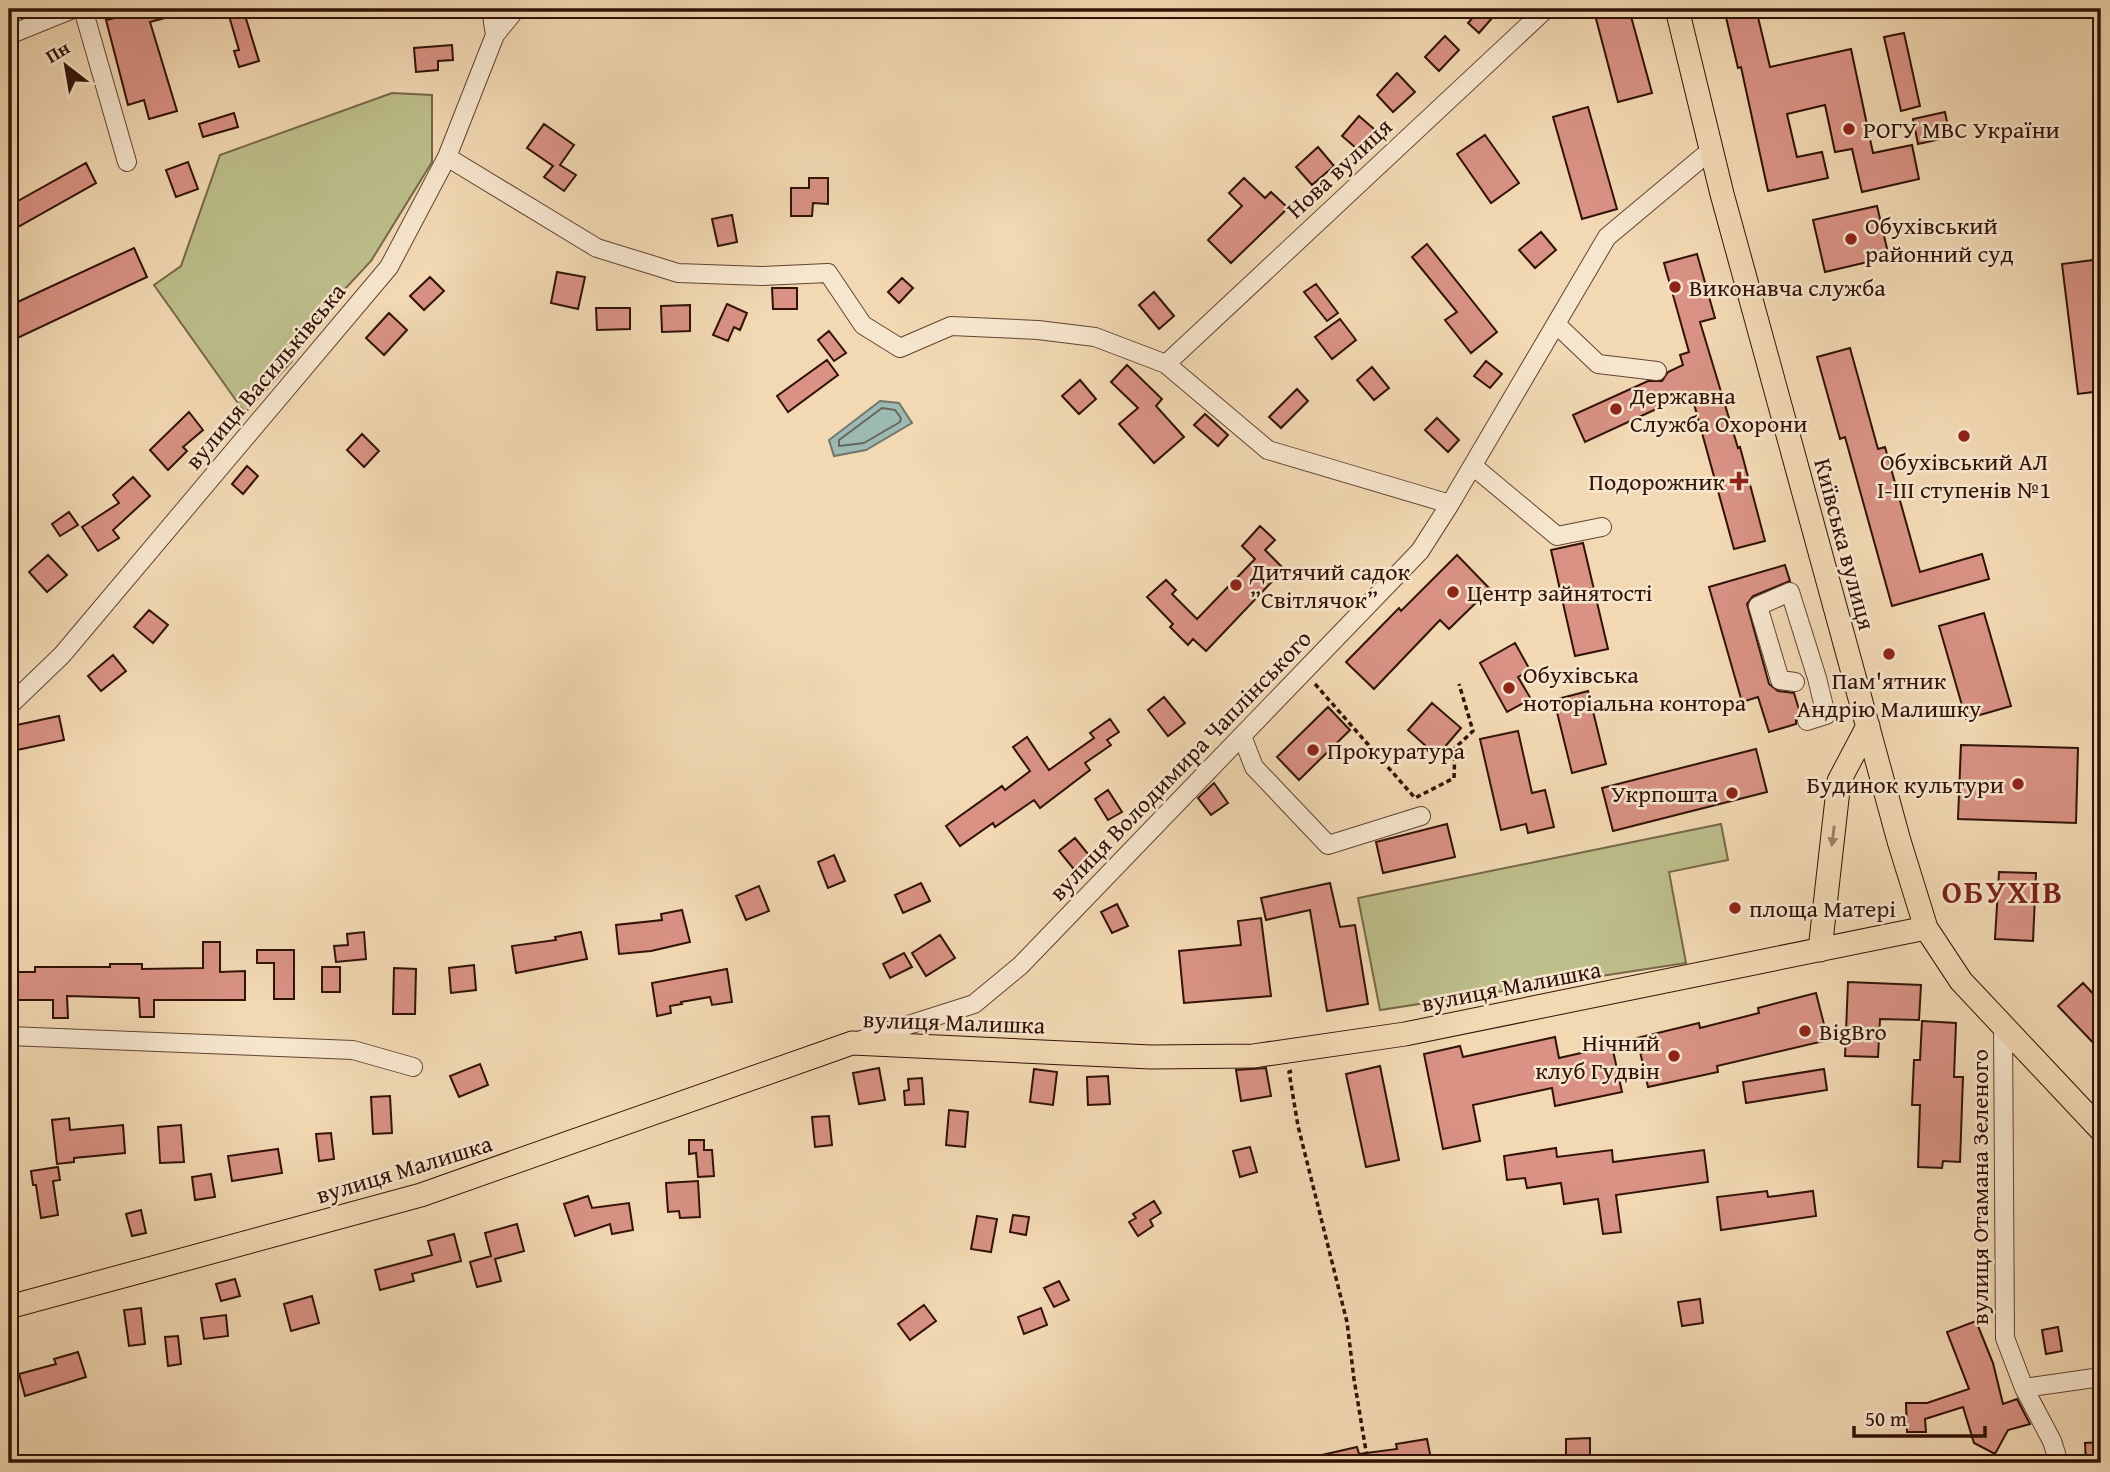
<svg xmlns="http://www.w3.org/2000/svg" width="2110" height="1472" font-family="'Gentium Book Plus',serif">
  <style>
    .green { fill: #bdbf8b; stroke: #776849; stroke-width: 2 }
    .water { fill: #9cb9b2; stroke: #71766e; stroke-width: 2 }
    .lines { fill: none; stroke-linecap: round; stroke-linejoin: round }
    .shore { stroke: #66665c; stroke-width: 2 }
    .building { fill: #d99284; stroke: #311207; stroke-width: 2 }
    .minor-casing { stroke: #614432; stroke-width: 20 }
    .major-casing { stroke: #311207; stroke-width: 25 }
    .path { stroke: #311207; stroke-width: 3.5; stroke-dasharray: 5 3.5; stroke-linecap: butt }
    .minor { stroke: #f7e6ce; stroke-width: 18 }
    .major { stroke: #f2d9b3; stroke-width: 23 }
    .oneway { fill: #9b7f66 }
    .poi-dot { fill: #8f2418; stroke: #f7e6ce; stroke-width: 2.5 }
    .labels { text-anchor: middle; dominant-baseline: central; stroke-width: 5; stroke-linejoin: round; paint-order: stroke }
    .poi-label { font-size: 24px; fill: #311207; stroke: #f7e6ce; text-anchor: start }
    .street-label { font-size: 24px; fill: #311207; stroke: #f7e6ce }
    .district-label { font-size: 32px; font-weight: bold; letter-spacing: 2px; fill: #7a1f14; stroke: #f7e6ce }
  </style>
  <rect width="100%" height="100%" fill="#f2d9b3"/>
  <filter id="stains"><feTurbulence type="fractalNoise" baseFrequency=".00286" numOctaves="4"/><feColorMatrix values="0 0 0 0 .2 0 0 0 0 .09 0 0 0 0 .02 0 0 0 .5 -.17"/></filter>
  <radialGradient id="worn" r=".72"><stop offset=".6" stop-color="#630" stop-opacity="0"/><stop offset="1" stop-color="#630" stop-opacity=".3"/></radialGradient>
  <path class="green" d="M392,93L432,95V162L371,261L293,345L292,361L245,413L154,285L181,266L220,155Z
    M1721,824L1728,860L1669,872L1686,963L1380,1010L1358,898Z"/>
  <path class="water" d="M880,401L899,403L912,423L866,450L834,456L829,440Z"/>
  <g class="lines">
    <path class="shore" d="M882,408L895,410L901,418L900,422L864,443L839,446V440Z"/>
  </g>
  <path class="building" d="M113,9H182L183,13L150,22L177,111L149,119L144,100L128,105L106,20L115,18Z
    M227,9H243L259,61L239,67L234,51L239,50Z
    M1480,9H1500L1479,33L1468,23Z
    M1617,9H1629L1652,93L1618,102L1595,15Z
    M1744,9H1756L1770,67L1851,49L1873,153L1912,145L1919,179L1862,192L1852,149L1835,152L1825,105L1787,114L1797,157L1822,152L1828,178L1768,191L1741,67L1738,68L1725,13Z
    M1904,33L1920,106L1901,111L1884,37Z
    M1445,36L1459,50L1439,71L1425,57Z
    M452,45L453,60L438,61V70L416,72L414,48Z
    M1397,73L1415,92L1393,112L1377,95Z
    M1588,107L1617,209L1582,219L1553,117Z
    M1945,112L1950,137L1918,144L1913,119Z
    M234,113L238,127L203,137L199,124Z
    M1359,116L1381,135L1363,154L1342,136Z
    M544,124L574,145L560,165L576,175L564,191L544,177L553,166L527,148Z
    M1485,135L1519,183L1491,203L1457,154Z
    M1318,147L1334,166L1312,185L1296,167Z
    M188,162L198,189L176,197L166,170Z
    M86,163L96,183L9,232V206Z
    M809,178H828V204L813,203L812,216H791V188H809Z
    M1244,178L1265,198L1271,192L1288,208L1231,263L1208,240L1242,206L1229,193Z
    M1877,206L1889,257L1825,272L1813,220Z
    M732,215L737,242L718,246L712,219Z
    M1541,232L1556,250L1535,268L1519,250Z
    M1427,244L1497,332L1471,353L1445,320L1457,312L1412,257Z
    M134,248L147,277L9,342V306Z
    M1697,254L1715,318L1700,322L1738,448L1740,447L1765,541L1734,549L1691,393L1585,442L1573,415L1648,381H1662L1668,372L1683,365L1680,355L1689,352L1664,263Z
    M2101,259V391L2078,394L2062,264Z
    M557,272L585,277L578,309L551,303Z
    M430,277L444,291L424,310L410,296Z
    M902,278L913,288L899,303L888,292Z
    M1316,284L1338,313L1327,321L1304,292Z
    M772,288H797V309H773Z
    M1154,292L1174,316L1159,329L1139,305Z
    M727,304L747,313L740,330L734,327L728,341L713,335Z
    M690,305V331L662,332L661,306Z
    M596,308H630V329L597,330Z
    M389,313L407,330L384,355L366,338Z
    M1340,319L1356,340L1332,359L1315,337Z
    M829,331L846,353L834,361L818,340Z
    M1850,348L1878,449L1885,447L1920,572L1982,554L1989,579L1892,606L1845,437L1840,439L1817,357Z
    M827,360L838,375L788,412L777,396Z
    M1486,361L1502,374L1490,388L1474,376Z
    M1127,365L1162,399L1156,406L1184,437L1154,463L1119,424L1138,408L1111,382Z
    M1372,367L1389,388L1374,400L1357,380Z
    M1080,380L1096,399L1079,414L1062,396Z
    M1297,389L1308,401L1281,428L1269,417Z
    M189,412L203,430L183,447L187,451L168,470L150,450Z
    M1205,414L1228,435L1218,446L1194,425Z
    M1437,418L1459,440L1448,452L1425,430Z
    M362,434L379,451L364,467L347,450Z
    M247,466L258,476L243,494L232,484Z
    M133,477L150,496L113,530L119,538L98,551L82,527L119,503L113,495Z
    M69,512L78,525L60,536L52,524Z
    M1260,526L1275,540L1265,550L1284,569L1206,651L1193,639L1188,645L1170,627L1173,624L1147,597L1166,580L1176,590L1172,594L1197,619L1255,559L1242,546Z
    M1583,543L1608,649L1575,656L1551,550Z
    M48,555L67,575L47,592L29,572Z
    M1457,555L1490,589L1449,629L1440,620L1374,689L1346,662L1399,608L1401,611Z
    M1785,565L1790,581L1753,596L1747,604L1769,684L1778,691L1794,693L1800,713L1796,718V724L1769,732L1758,697L1742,702L1709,587Z
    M149,610L168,625L153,643L134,627Z
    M1984,613L2011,706L1966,719L1939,626Z
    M1515,643L1530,670L1518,677L1531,699L1507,712L1480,663Z
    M113,655L126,671L101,691L88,676Z
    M1588,691L1606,764L1572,773L1554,700Z
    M1164,697L1185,723L1168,736L1148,710Z
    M1432,703L1461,728L1437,756L1408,730Z
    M1328,707L1350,730L1299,780L1277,757Z
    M59,716L64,740L17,750L12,726Z
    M1110,719L1119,732L1107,740L1111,745L1085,763L1090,770L1040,808L1034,800L995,827L993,823L960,846L946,826L1002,786L1005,790L1030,771L1013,747L1027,737L1049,770L1094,738L1090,733Z
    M1518,731L1532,793L1545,790L1554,827L1528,833L1526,824L1501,830L1480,739Z
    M1961,745L2078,748L2076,823L1958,819Z
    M1756,749L1767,792L1613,831L1602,788Z
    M1214,783L1228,803L1211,815L1198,798Z
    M1108,790L1122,812L1108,820L1095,799Z
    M1447,824L1455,857L1383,873L1376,842Z
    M1075,838L1093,860L1077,873L1059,851Z
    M834,855L845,881L828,888L818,862Z
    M1999,872L2036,873L2033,941L1995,939Z
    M921,883L930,901L903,913L895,895Z
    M1330,883L1340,927L1355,925L1368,1004L1327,1011L1310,910L1266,920L1261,898Z
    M759,886L769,911L746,920L736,896Z
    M1117,904L1128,926L1112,933L1101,912Z
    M682,910L690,942L651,951L619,954L616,925L662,920L661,914Z
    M1261,918L1271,996L1184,1003L1179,951L1241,945L1238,921Z
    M364,932L366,959L336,962L334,946L348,945L347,934Z
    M581,932L587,959L516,973L512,946L556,940L555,937Z
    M940,935L955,958L926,976L912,953Z
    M203,942H220V972L245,971V1000H154V1017H140L139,998L67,996L68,1018H53V1000H14V972H35V967H110V964H142V969L203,968Z
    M257,950H294V999H274V963H257Z
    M904,953L912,967L890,978L883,964Z
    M474,965L476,990L451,993L449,968Z
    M322,967H340V992H322Z
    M394,968L416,969L415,1014H393Z
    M727,969L732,1002L712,1005L710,997L681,1002L682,1004L670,1006L671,1013L657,1016L652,983Z
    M1848,982L1921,985L1919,1020L1880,1019L1878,1057L1845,1056Z
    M2083,983L2101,1002V1051L2058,1006Z
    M1816,993L1828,1040L1717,1066L1718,1072L1648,1087L1637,1038L1699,1023L1700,1028L1759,1013L1758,1008Z
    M1922,1021L1956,1023L1954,1077H1963L1960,1162L1943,1161L1942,1168L1918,1167L1920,1105H1912L1914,1060H1920Z
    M1555,1037L1559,1058L1612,1046L1622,1092L1555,1106L1552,1088L1473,1105L1480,1141L1443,1149L1424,1054L1460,1046L1463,1057Z
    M480,1064L488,1085L459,1097L450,1076Z
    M1380,1066L1399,1160L1366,1167L1346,1074Z
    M879,1068L885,1100L859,1104L853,1073Z
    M1266,1068L1271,1096L1241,1101L1236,1070Z
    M1034,1069L1057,1072L1053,1105L1030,1102Z
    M1824,1069L1827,1090L1746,1103L1743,1082Z
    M1108,1076L1110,1104L1088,1105L1087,1077Z
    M922,1078L924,1104L905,1105L904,1091L909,1090L908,1079Z
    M390,1096L392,1133L373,1134L371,1097Z
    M949,1110L968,1112L965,1147L946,1145Z
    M829,1116L832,1145L815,1147L812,1117Z
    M69,1118L70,1130L123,1125L125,1153L74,1158V1162L57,1164L52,1120Z
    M181,1125L184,1162L160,1163L158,1127Z
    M331,1133L334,1159L319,1161L316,1134Z
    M689,1140H704V1150H712L714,1176L698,1177L696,1153L689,1154Z
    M1250,1147L1257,1172L1240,1177L1233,1151Z
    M1556,1148L1557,1157L1612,1150L1613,1162L1704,1150L1708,1182L1616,1195L1621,1232L1603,1234L1598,1199L1564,1204L1561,1183L1527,1188L1525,1178L1507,1180L1504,1156Z
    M278,1149L282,1173L232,1181L228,1156Z
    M58,1167L60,1180L53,1181L58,1215L41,1218L36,1185H33L31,1171Z
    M211,1174L215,1197L195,1200L192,1177Z
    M698,1181L700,1217L680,1218L679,1211L668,1212L666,1183Z
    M1767,1191L1768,1197L1813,1191L1816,1216L1721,1230L1717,1197Z
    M588,1196L592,1208L629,1203L633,1230L612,1234L610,1224L575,1236L564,1204Z
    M1154,1201L1161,1213L1150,1220L1153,1226L1138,1236L1129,1222L1136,1218L1133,1214Z
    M141,1210L146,1233L132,1236L126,1214Z
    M1013,1215L1029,1217L1026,1235L1010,1232Z
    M977,1216L997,1219L991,1252L971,1249Z
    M517,1224L524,1251L495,1259L501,1281L477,1287L470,1262L491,1256L485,1233Z
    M454,1234L461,1261L412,1274L414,1281L380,1290L375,1270L432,1255L428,1241Z
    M235,1279L240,1296L221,1301L216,1284Z
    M1059,1281L1069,1300L1054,1307L1044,1288Z
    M312,1296L319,1323L291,1331L284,1304Z
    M1700,1299L1703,1323L1682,1326L1678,1302Z
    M924,1305L936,1321L910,1340L898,1324Z
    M141,1308L145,1344L129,1346L124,1310Z
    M1041,1308L1047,1325L1024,1334L1018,1317Z
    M226,1315L228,1336L204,1339L201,1318Z
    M1976,1321L1993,1363L2003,1404L2017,1399L2030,1424L2008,1430L1995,1454L1974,1443L1963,1407L1925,1419L1926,1432H1907L1906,1403H1927L1969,1389L1947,1332Z
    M2058,1327L2062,1351L2046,1354L2042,1330Z
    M178,1336L181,1364L168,1366L165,1337Z
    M78,1352L86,1377L25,1396L19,1374L56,1364L54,1359Z
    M1590,1438V1463H1566V1439Z
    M1427,1439L1431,1459L1409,1463H1314L1313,1457L1357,1447L1359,1454L1397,1449L1396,1444Z
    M2101,1442V1463H2086L2085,1443Z"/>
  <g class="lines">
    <defs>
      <path id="minor" d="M83,9L127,162
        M491,9L495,35
        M9,35L73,9
        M447,157L597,248L678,273L762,276L828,273L863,325L900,348L951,326L1038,330L1095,337L1166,364L1268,450L1450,504
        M1556,324L1598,364L1657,371
        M1166,364L1546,9
        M1473,466L1557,536L1602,527
        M1795,682L1780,680L1758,606L1790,592L1817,678L1826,715L1807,721
        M9,706L62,655L389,267L447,157L495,35L516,9
        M1242,736L1254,767L1328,845L1421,816
        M2003,1024L2005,1338L2024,1388
        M9,1036L353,1050L413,1067
        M861,1040L974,1004L1020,966L1420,551L1450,504L1607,237L1711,150
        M2059,1463L2052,1441L2024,1388L2101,1377"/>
      <path id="major" d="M1677,9L1722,194L1764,347L1899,841L1926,928L1961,981L2101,1130
        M1820,950L1839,781L1868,726
        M9,1307L421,1195L852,1043L1151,1057L1253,1056L1405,1034L1926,928"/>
    </defs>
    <use href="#minor" class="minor-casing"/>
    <use href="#major" class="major-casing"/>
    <path class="path" d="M1315,684L1415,798L1454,778L1455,748L1473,731L1459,684
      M1292,1071L1289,1072L1298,1126L1347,1322L1354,1379L1368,1463"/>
    <use href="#minor" class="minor"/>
    <use href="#major" class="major"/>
  </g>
  <defs><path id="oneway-solid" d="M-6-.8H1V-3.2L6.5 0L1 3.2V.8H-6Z" transform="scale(1.75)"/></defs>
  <use class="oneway" href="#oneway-solid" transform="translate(1833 836) rotate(97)"/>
  <g class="poi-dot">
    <circle cx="1849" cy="129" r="7"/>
    <circle cx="1851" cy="239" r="7"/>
    <circle cx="1675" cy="287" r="7"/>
    <circle cx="1616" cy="409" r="7"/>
    <circle cx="1964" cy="436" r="7"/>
    <path d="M1735.5 470.5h7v7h7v7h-7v7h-7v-7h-7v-7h7z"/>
    <circle cx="1236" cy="585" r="7"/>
    <circle cx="1453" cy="592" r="7"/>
    <circle cx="1889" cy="654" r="7"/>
    <circle cx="1509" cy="688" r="7"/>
    <circle cx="1313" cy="750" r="7"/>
    <circle cx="2018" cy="784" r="7"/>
    <circle cx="1732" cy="793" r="7"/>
    <circle cx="1735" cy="908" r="7"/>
    <circle cx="1805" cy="1031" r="7"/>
    <circle cx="1674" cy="1056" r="7"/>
  </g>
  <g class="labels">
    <g class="poi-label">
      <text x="1863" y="129">РОГУ МВС України</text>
      <text x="1865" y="225">Обухівський<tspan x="1865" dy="28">районний суд</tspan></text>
      <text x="1689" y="287">Виконавча служба</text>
      <text x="1630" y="395">Державна<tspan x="1630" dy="28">Служба Охорони</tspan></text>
      <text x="1964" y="461" text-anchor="middle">Обухівський АЛ<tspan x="1964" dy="28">І-ІІІ ступенів №1</tspan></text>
      <text x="1725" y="481" text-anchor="end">Подорожник</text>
      <text x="1250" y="571">Дитячий садок<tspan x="1250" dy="28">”Світлячок”</tspan></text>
      <text x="1467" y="592">Центр зайнятості</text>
      <text x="1523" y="674">Обухівська<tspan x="1523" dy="28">ноторіальна контора</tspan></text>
      <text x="1889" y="680" text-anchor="middle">Пам'ятник<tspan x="1889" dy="28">Андрію Малишку</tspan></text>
      <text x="1327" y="750">Прокуратура</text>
      <text x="2004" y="784" text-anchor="end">Будинок культури</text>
      <text x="1718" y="793" text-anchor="end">Укрпошта</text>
      <text x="1749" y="908">площа Матері</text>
      <text x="1819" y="1031">BigBro</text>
      <text x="1660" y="1042" text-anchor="end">Нічний<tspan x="1660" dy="28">клуб Гудвін</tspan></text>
    </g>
    <g class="street-label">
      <text transform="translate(1339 168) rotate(-43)">Нова вулиця</text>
      <text transform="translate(265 376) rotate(-50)">вулиця Васильківська</text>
      <text transform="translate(1845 544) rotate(75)">Київська вулиця</text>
      <text transform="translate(1180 765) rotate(-46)">вулиця Володимира Чаплінського</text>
      <text transform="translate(1511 986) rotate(-11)">вулиця Малишка</text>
      <text transform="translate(954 1022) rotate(2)">вулиця Малишка</text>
      <text transform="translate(404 1169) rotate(-17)">вулиця Малишка</text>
      <text transform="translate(1979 1187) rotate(-90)">вулиця Отамана Зеленого</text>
    </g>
    <g class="district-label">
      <text x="2003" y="891">ОБУХІВ</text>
    </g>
  </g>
  <rect width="2110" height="1472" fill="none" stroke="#f2d9b3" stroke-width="35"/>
  <rect x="10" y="10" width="2089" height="1451" fill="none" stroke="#311207" stroke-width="3.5"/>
  <rect x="18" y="18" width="2075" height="1437" fill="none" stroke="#311207" stroke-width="2"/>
  <g transform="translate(66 66) rotate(329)" stroke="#f7e6ce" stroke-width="5" paint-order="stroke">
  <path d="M0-5L12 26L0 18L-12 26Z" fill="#311207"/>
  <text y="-10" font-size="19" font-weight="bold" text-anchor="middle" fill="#311207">Пн</text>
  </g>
  <path d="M1854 1426v10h131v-10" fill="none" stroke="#311207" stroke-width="3.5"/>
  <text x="1865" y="1426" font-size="21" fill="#311207" stroke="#f7e6ce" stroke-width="5" paint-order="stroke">50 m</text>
  <rect width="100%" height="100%" filter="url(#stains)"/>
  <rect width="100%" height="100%" fill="url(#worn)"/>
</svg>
